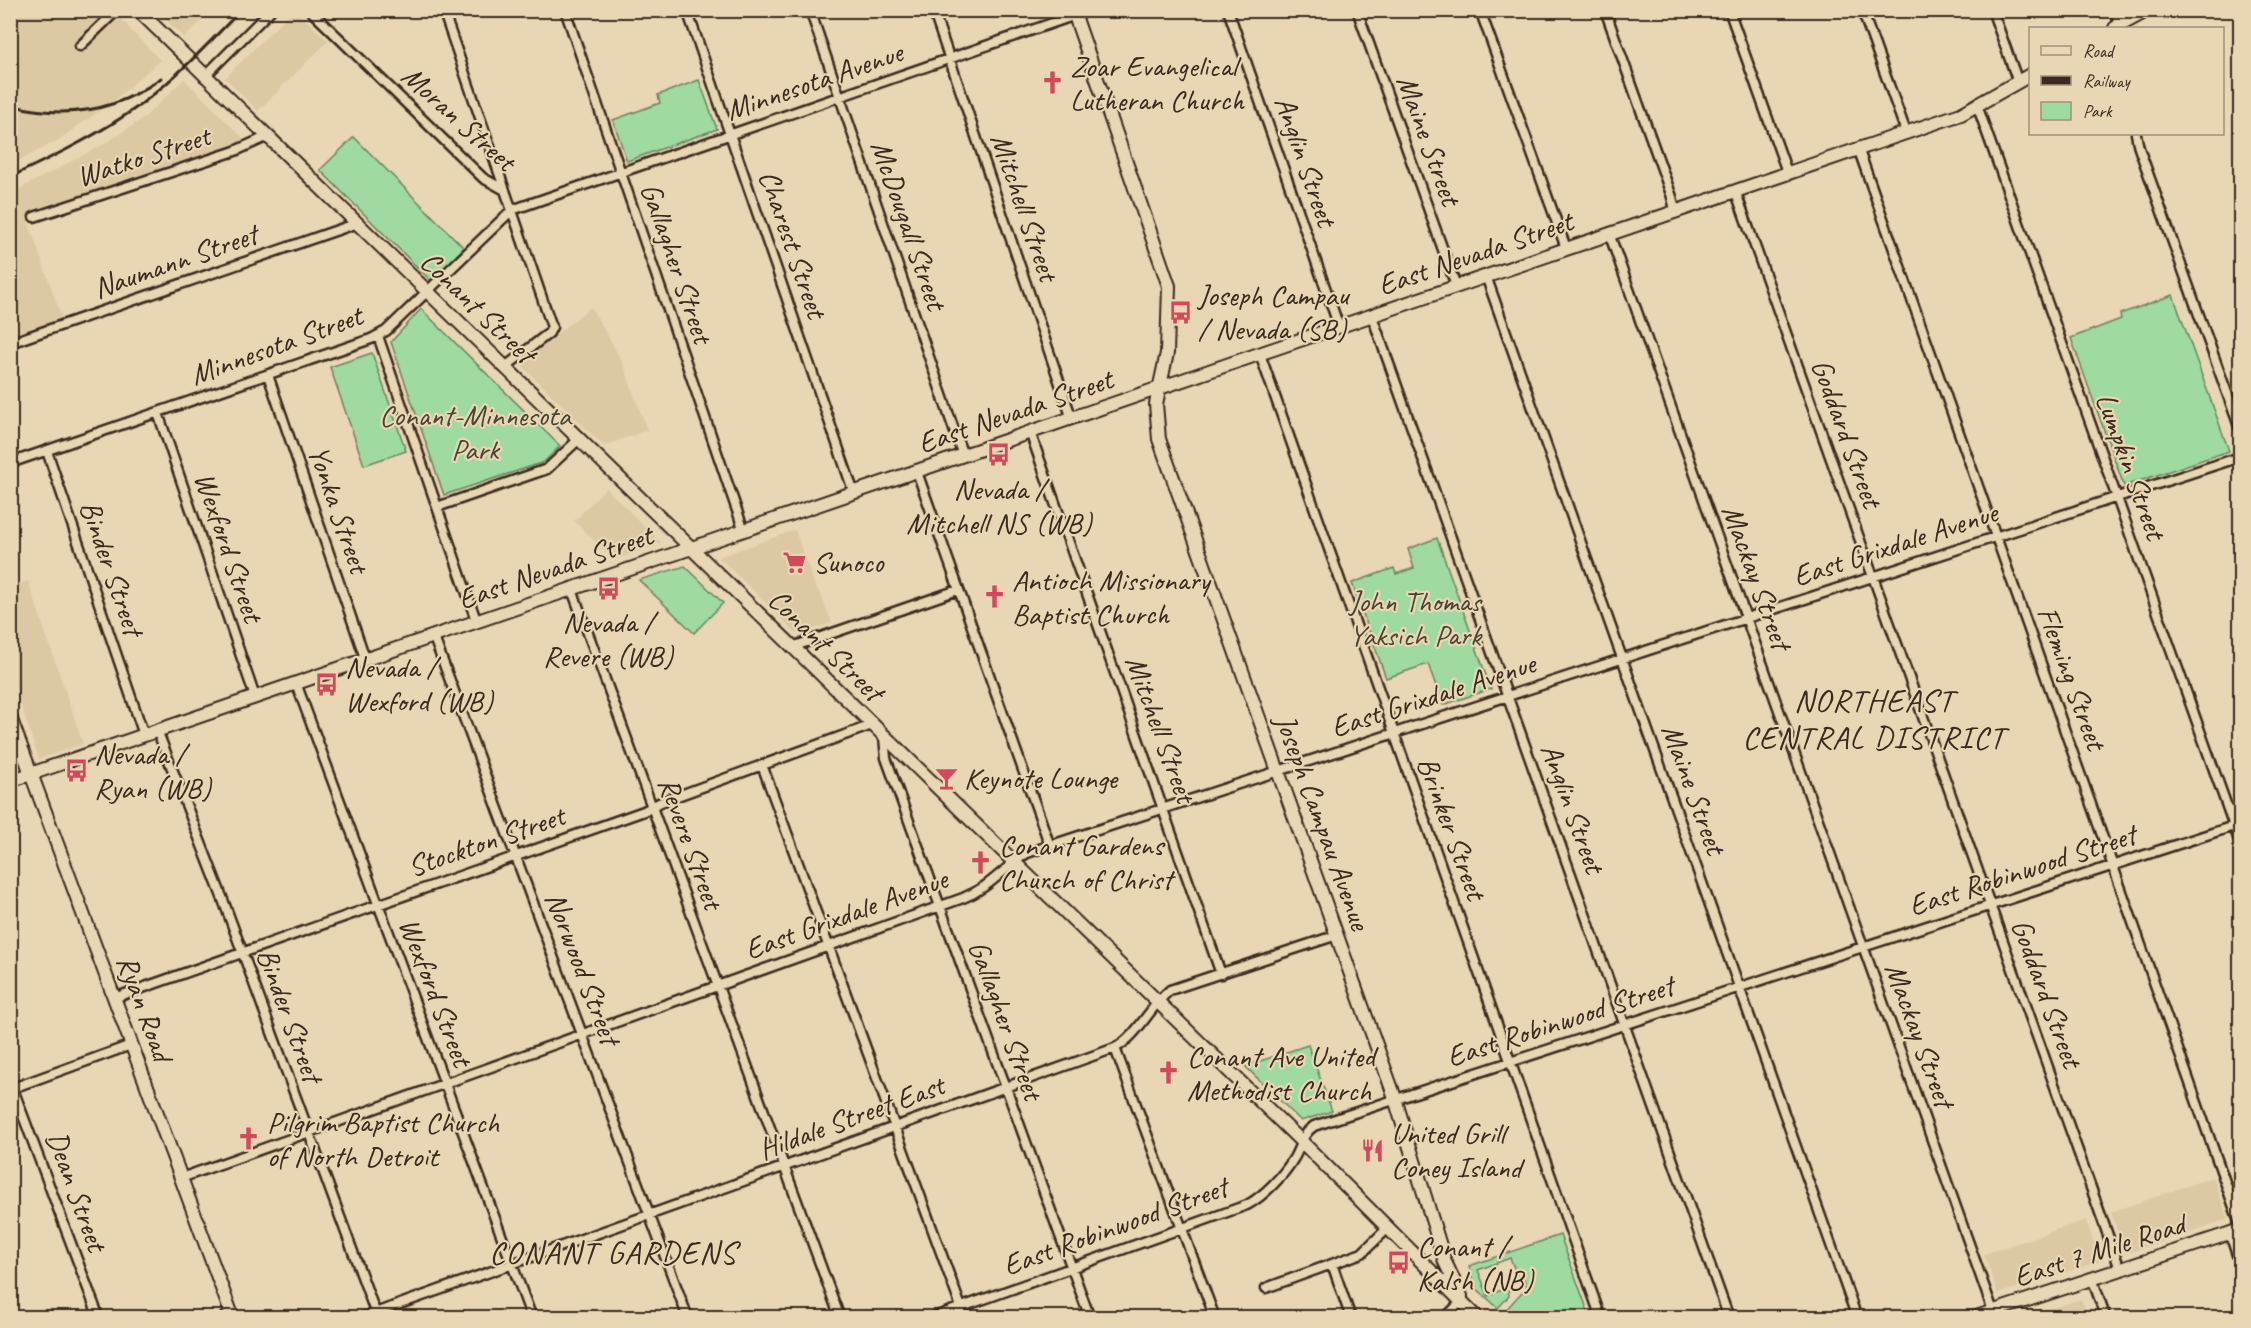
<svg xmlns="http://www.w3.org/2000/svg" width="2251" height="1328" font-family="Caveat,sans-serif">
  <style>
    .built { fill: #ddc8a4 }
    .green { fill: #9fdaa1; stroke: #6d8260; stroke-width: 1.5 }
    .lines { fill: none; stroke-linecap: round; stroke-linejoin: round }
    .street-casing { stroke: #3b2a1e; stroke-width: 13 }
    .secondary-casing { stroke: #3b2a1e; stroke-width: 16 }
    .street { stroke: #e8d6b4; stroke-width: 8 }
    .secondary { stroke: #e8d6b4; stroke-width: 12 }
    .rail { stroke: #3b2a1e; stroke-width: 3 }
    .labels { text-anchor: middle; dominant-baseline: central; stroke-width: 4.5; stroke-linejoin: round; paint-order: stroke }
    .poi-label { font-size: 30px; fill: #3b2a1e; stroke: #e8d6b4; text-anchor: start }
    .street-label { font-size: 30px; fill: #3b2a1e; stroke: #e8d6b4 }
    .park-label { font-size: 30px; fill: #4a4432; stroke: #e8d6b4 }
    .neighbourhood-label { font-size: 32px; letter-spacing: 1.5px; fill: #3b2a1e; stroke: #e8d6b4 }
  </style>
  <rect width="100%" height="100%" fill="#e8d6b4"/>
  <filter id="ink" filterUnits="userSpaceOnUse"><feTurbulence type="fractalNoise" baseFrequency=".0167" numOctaves="2"/><feDisplacementMap in="SourceGraphic" scale="12" xChannelSelector="R" yChannelSelector="G"/><feConvolveMatrix kernelMatrix="1 2 1 2 8 2 1 2 1" color-interpolation-filters="sRGB"/></filter>
  <g filter="url(#ink)">
    <path class="built" d="M11,11H113L160,60L117,98L57,141L11,165Z
      M157,11H212L184,38Z
      M292,11H297L328,41L258,111L225,78Z
      M184,79L247,142L26,216L62,318L11,335L10,194L106,143L145,117Z
      M591,307L622,361L647,430L604,446L519,363Z
      M606,488L661,543L614,560L574,521Z
      M795,530L815,586L822,597L832,623L797,634L719,557Z
      M28,581L83,744L39,759L11,675V587Z
      M2213,1177L2228,1219L2125,1254L2111,1212Z
      M2086,1220L2100,1261L1998,1294L1984,1254Z
      M2081,1299L2088,1317H2026Z"/>
    <path class="green" d="M699,80L717,129L627,161L613,120L660,103L658,95Z
      M354,137L464,248L431,281L320,170Z
      M2173,295L2229,451L2124,486L2071,338L2121,319L2120,314Z
      M421,309L560,446L544,462L444,495L391,342Z
      M372,353L406,451L364,465L330,367Z
      M1437,538L1491,689L1443,705L1428,664L1386,678L1352,583L1394,568L1396,574L1414,568L1408,549Z
      M685,566L723,603L694,633L639,580Z
      M1308,1045L1332,1111L1301,1121L1245,1066Z
      M1560,1235L1590,1317H1507L1503,1313L1521,1293L1528,1290L1524,1279L1519,1280L1510,1258L1478,1270L1488,1296L1508,1287L1509,1296L1498,1308L1474,1286L1469,1266Z"/>
    <g class="lines">
      <defs>
        <path id="street" d="M310,10L483,178L505,190
          M443,10L552,327L549,333L504,368
          M565,10L744,531
          M687,10L854,493
          M810,10L963,456
          M933,10L1072,419
          M1228,10L1339,327
          M1357,10L1456,286
          M1480,10L1566,248
          M1605,10L1672,197L1675,210
          M1729,10L1787,172
          M1862,10L1906,132
          M1992,10L2018,82
          M2115,10L2120,28
          M80,46L117,10
          M204,77L271,10
          M1977,105L2240,843
          M2136,134L2139,148L2240,429
          M1858,148L2240,1224
          M1735,190L2120,1269
          M34,217L235,151L266,137
          M1609,233L1993,1311
          M1486,276L1857,1318
          M1372,316L1729,1318
          M378,336L476,620
          M10,343L355,224
          M1260,354L1601,1318
          M268,375L365,658
          M158,413L255,697
          M1030,432L1221,974
          M47,451L144,735
          M10,463L371,339L386,331L512,210L1090,10
          M917,472L1050,846
          M437,507L547,469L578,440
          M571,587L840,1318
          M433,635L688,1318
          M792,647L958,590
          M296,683L532,1318
          M157,730L222,897L377,1317
          M884,737L886,758L1090,1318
          M762,765L965,1318
          M114,998L644,811L661,802L872,725
          M1115,1048L1215,1318
          M10,1081L99,1318
          M10,1089L131,1045
          M181,1178L963,898C989,888 1004,868 1027,853L2240,457
          M2230,1234L2240,1264
          M1332,1264L1351,1318
          M2092,1278L2106,1318
          M1266,1288L1362,1253L1389,1227
          M223,1318L232,1314
          M361,1318L1115,1048C1138,1036 1150,1006 1170,990L1337,935
          M931,1318L1247,1205C1264,1196 1284,1175 1294,1158C1301,1146 1302,1134 1314,1126L2240,824
          M1445,1318L1463,1300"/>
        <path id="secondary" d="M138,10L1301,1141L1478,1318
          M1073,10L1169,286L1167,353L1156,404L1159,439L1393,1092L1445,1262L1461,1296
          M2115,28L2148,10
          M10,717L233,1318
          M10,781L1961,114L2030,75
          M1973,1318L2240,1230"/>
      </defs>
      <use href="#street" class="street-casing"/>
      <use href="#secondary" class="secondary-casing"/>
      <use href="#street" class="street"/>
      <use href="#secondary" class="secondary"/>
      <path class="rail" d="M10,105C64,119 115,113 161,78
        M10,177C55,156 100,134 140,105C177,77 209,43 241,10"/>
    </g>
  </g>
  <defs>
    <symbol id="church-bare" viewBox="-9 -9 18 18"><path d="M-1.2-6h2.4v3.5h3.3v2.4h-3.3V6h-2.4V-.1h-3.3v-2.4h3.3Z" fill="#d1495b" stroke="#e8d6b4" stroke-width="2.5" paint-order="stroke"/></symbol>
    <symbol id="bus-bare" viewBox="-9 -9 18 18"><path d="M-5-6H5V4H4V6H2V4H-2V6H-4V4H-5ZM-3.5-4V0h7V-4ZM-3.5 1.2v1.5H-2V1.2ZM2 1.2v1.5H3.5V1.2Z" fill="#d1495b" stroke="#e8d6b4" stroke-width="2.5" paint-order="stroke"/></symbol>
    <symbol id="supermarket-bare" viewBox="-9 -9 18 18"><path d="M-6-5.5h2.5l.6 2H6L4.5 2H-2.5L-4.4-4H-6ZM-1.5 3.2a1.3 1.3 0 1 0 .1 0ZM3 3.2a1.3 1.3 0 1 0 .1 0Z" fill="#d1495b" stroke="#e8d6b4" stroke-width="2.5" paint-order="stroke"/></symbol>
    <symbol id="bar-bare" viewBox="-9 -9 18 18"><path d="M-6-5H6L.8 .8V4.5H3.5V6h-7V4.5H-.8V.8Z" fill="#d1495b" stroke="#e8d6b4" stroke-width="2.5" paint-order="stroke"/></symbol>
    <symbol id="restaurant-bare" viewBox="-9 -9 18 18"><path d="M-5-6h1v4h1v-4h1v4h1v-4h1v5L-1.5 .5V6h-2V.5L-5-1ZM5-6V6H3V1.5H1.5Q1.5-4 5-6Z" fill="#d1495b" stroke="#e8d6b4" stroke-width="2.5" paint-order="stroke"/></symbol>
  </defs>
  <g fill-rule="evenodd">
    <use href="#church-bare" x="1036" y="66" width="33" height="33"/>
    <use href="#bus-bare" x="1164" y="296" width="33" height="33"/>
    <use href="#bus-bare" x="982" y="438" width="33" height="33"/>
    <use href="#supermarket-bare" x="778" y="546" width="33" height="33"/>
    <use href="#bus-bare" x="592" y="572" width="33" height="33"/>
    <use href="#church-bare" x="978" y="580" width="33" height="33"/>
    <use href="#bus-bare" x="310" y="668" width="33" height="33"/>
    <use href="#bus-bare" x="60" y="754" width="33" height="33"/>
    <use href="#bar-bare" x="930" y="762" width="33" height="33"/>
    <use href="#church-bare" x="964" y="846" width="33" height="33"/>
    <use href="#church-bare" x="1152" y="1056" width="33" height="33"/>
    <use href="#church-bare" x="232" y="1122" width="33" height="33"/>
    <use href="#restaurant-bare" x="1356" y="1134" width="33" height="33"/>
    <use href="#bus-bare" x="1382" y="1246" width="33" height="33"/>
  </g>
  <g class="labels">
    <g class="poi-label">
      <text x="1070" y="66">Zoar Evangelical<tspan x="1070" dy="34">Lutheran Church</tspan></text>
      <text x="1198" y="295">Joseph Campau<tspan x="1198" dy="34">/ Nevada (SB)</tspan></text>
      <text x="999" y="489" text-anchor="middle">Nevada /<tspan x="999" dy="34">Mitchell NS (WB)</tspan></text>
      <text x="813" y="562">Sunoco</text>
      <text x="1012" y="580">Antioch Missionary<tspan x="1012" dy="34">Baptist Church</tspan></text>
      <text x="608" y="622" text-anchor="middle">Nevada /<tspan x="608" dy="34">Revere (WB)</tspan></text>
      <text x="345" y="667">Nevada /<tspan x="345" dy="34">Wexford (WB)</tspan></text>
      <text x="94" y="754">Nevada /<tspan x="94" dy="34">Ryan (WB)</tspan></text>
      <text x="964" y="778">Keynote Lounge</text>
      <text x="999" y="845">Conant Gardens<tspan x="999" dy="34">Church of Christ</tspan></text>
      <text x="1187" y="1056">Conant Ave United<tspan x="1187" dy="34">Methodist Church</tspan></text>
      <text x="267" y="1122">Pilgrim Baptist Church<tspan x="267" dy="34">of North Detroit</tspan></text>
      <text x="1391" y="1133">United Grill<tspan x="1391" dy="34">Coney Island</tspan></text>
      <text x="1417" y="1246">Conant /<tspan x="1417" dy="34">Kalsh (NB)</tspan></text>
    </g>
    <g class="street-label">
      <text transform="translate(814 81) rotate(-19)">Minnesota Avenue</text>
      <text transform="translate(459 118) rotate(42)">Moran Street</text>
      <text transform="translate(1429 140) rotate(70)">Maine Street</text>
      <text transform="translate(143 156) rotate(-18)">Watko Street</text>
      <text transform="translate(1306 161) rotate(71)">Anglin Street</text>
      <text transform="translate(1025 207) rotate(71)">Mitchell Street</text>
      <text transform="translate(909 225) rotate(71)">McDougall Street</text>
      <text transform="translate(793 244) rotate(71)">Charest Street</text>
      <text transform="translate(1475 253) rotate(-19)">East Nevada Street</text>
      <text transform="translate(175 261) rotate(-19)">Naumann Street</text>
      <text transform="translate(677 263) rotate(71)">Gallagher Street</text>
      <text transform="translate(478 307) rotate(44)">Conant Street</text>
      <text transform="translate(276 345) rotate(-20)">Minnesota Street</text>
      <text transform="translate(1015 411) rotate(-19)">East Nevada Street</text>
      <text transform="translate(1847 433) rotate(70)">Goddard Street</text>
      <text transform="translate(2131 466) rotate(70)">Lumpkin Street</text>
      <text transform="translate(339 509) rotate(71)">Yonka Street</text>
      <text transform="translate(1895 544) rotate(-18)">East Grixdale Avenue</text>
      <text transform="translate(229 547) rotate(71)">Wexford Street</text>
      <text transform="translate(555 567) rotate(-19)">East Nevada Street</text>
      <text transform="translate(112 568) rotate(71)">Binder Street</text>
      <text transform="translate(1757 577) rotate(70)">Mackay Street</text>
      <text transform="translate(826 645) rotate(44)">Conant Street</text>
      <text transform="translate(2072 678) rotate(70)">Fleming Street</text>
      <text transform="translate(1433 695) rotate(-18)">East Grixdale Avenue</text>
      <text transform="translate(1161 729) rotate(70)">Mitchell Street</text>
      <text transform="translate(1694 789) rotate(70)">Maine Street</text>
      <text transform="translate(1573 808) rotate(70)">Anglin Street</text>
      <text transform="translate(1323 822) rotate(70)">Joseph Campau Avenue</text>
      <text transform="translate(1452 828) rotate(70)">Brinker Street</text>
      <text transform="translate(486 841) rotate(-19)">Stockton Street</text>
      <text transform="translate(691 843) rotate(70)">Revere Street</text>
      <text transform="translate(2022 870) rotate(-18)">East Robinwood Street</text>
      <text transform="translate(846 914) rotate(-20)">East Grixdale Avenue</text>
      <text transform="translate(583 968) rotate(69)">Norwood Street</text>
      <text transform="translate(436 992) rotate(69)">Wexford Street</text>
      <text transform="translate(2047 993) rotate(70)">Goddard Street</text>
      <text transform="translate(145 1008) rotate(70)">Ryan Road</text>
      <text transform="translate(290 1015) rotate(70)">Binder Street</text>
      <text transform="translate(1006 1020) rotate(70)">Gallagher Street</text>
      <text transform="translate(1560 1021) rotate(-18)">East Robinwood Street</text>
      <text transform="translate(1920 1035) rotate(70)">Mackay Street</text>
      <text transform="translate(851 1117) rotate(-20)">Hildale Street East</text>
      <text transform="translate(77 1191) rotate(70)">Dean Street</text>
      <text transform="translate(1115 1226) rotate(-20)">East Robinwood Street</text>
      <text transform="translate(2099 1250) rotate(-18)">East 7 Mile Road</text>
    </g>
    <g class="park-label">
      <text x="475" y="415">Conant-Minnesota<tspan x="475" dy="34">Park</tspan></text>
      <text x="1415" y="601">John Thomas<tspan x="1415" dy="34">Yaksich Park</tspan></text>
    </g>
    <g class="neighbourhood-label">
      <text x="1874" y="700">NORTHEAST<tspan x="1874" dy="37">CENTRAL DISTRICT</tspan></text>
      <text x="613" y="1252">CONANT GARDENS</text>
    </g>
  </g>
  <rect width="2251" height="1328" fill="none" stroke="#e8d6b4" stroke-width="36"/>
  <rect x="18" y="18" width="2215" height="1292" fill="none" stroke="#3b2a1e" stroke-width="2" filter="url(#ink)"/>
  <rect x="2029" y="27" width="195" height="108" fill="#e8d6b4" stroke="#a39178" stroke-width="1.5"/>
  <rect x="2041" y="46" width="30" height="9" fill="#e8d6b4" stroke="#a39178" stroke-width="1.5"/>
  <text x="2083" y="57" font-size="18" fill="#3b2a1e">Road</text>
  <rect x="2041" y="76" width="30" height="9" fill="#3b2a1e" stroke="#a39178" stroke-width="1.5"/>
  <text x="2083" y="87" font-size="18" fill="#3b2a1e">Railway</text>
  <rect x="2041" y="102" width="30" height="18" fill="#9fdaa1" stroke="#a39178" stroke-width="1.5"/>
  <text x="2083" y="117" font-size="18" fill="#3b2a1e">Park</text>
</svg>
